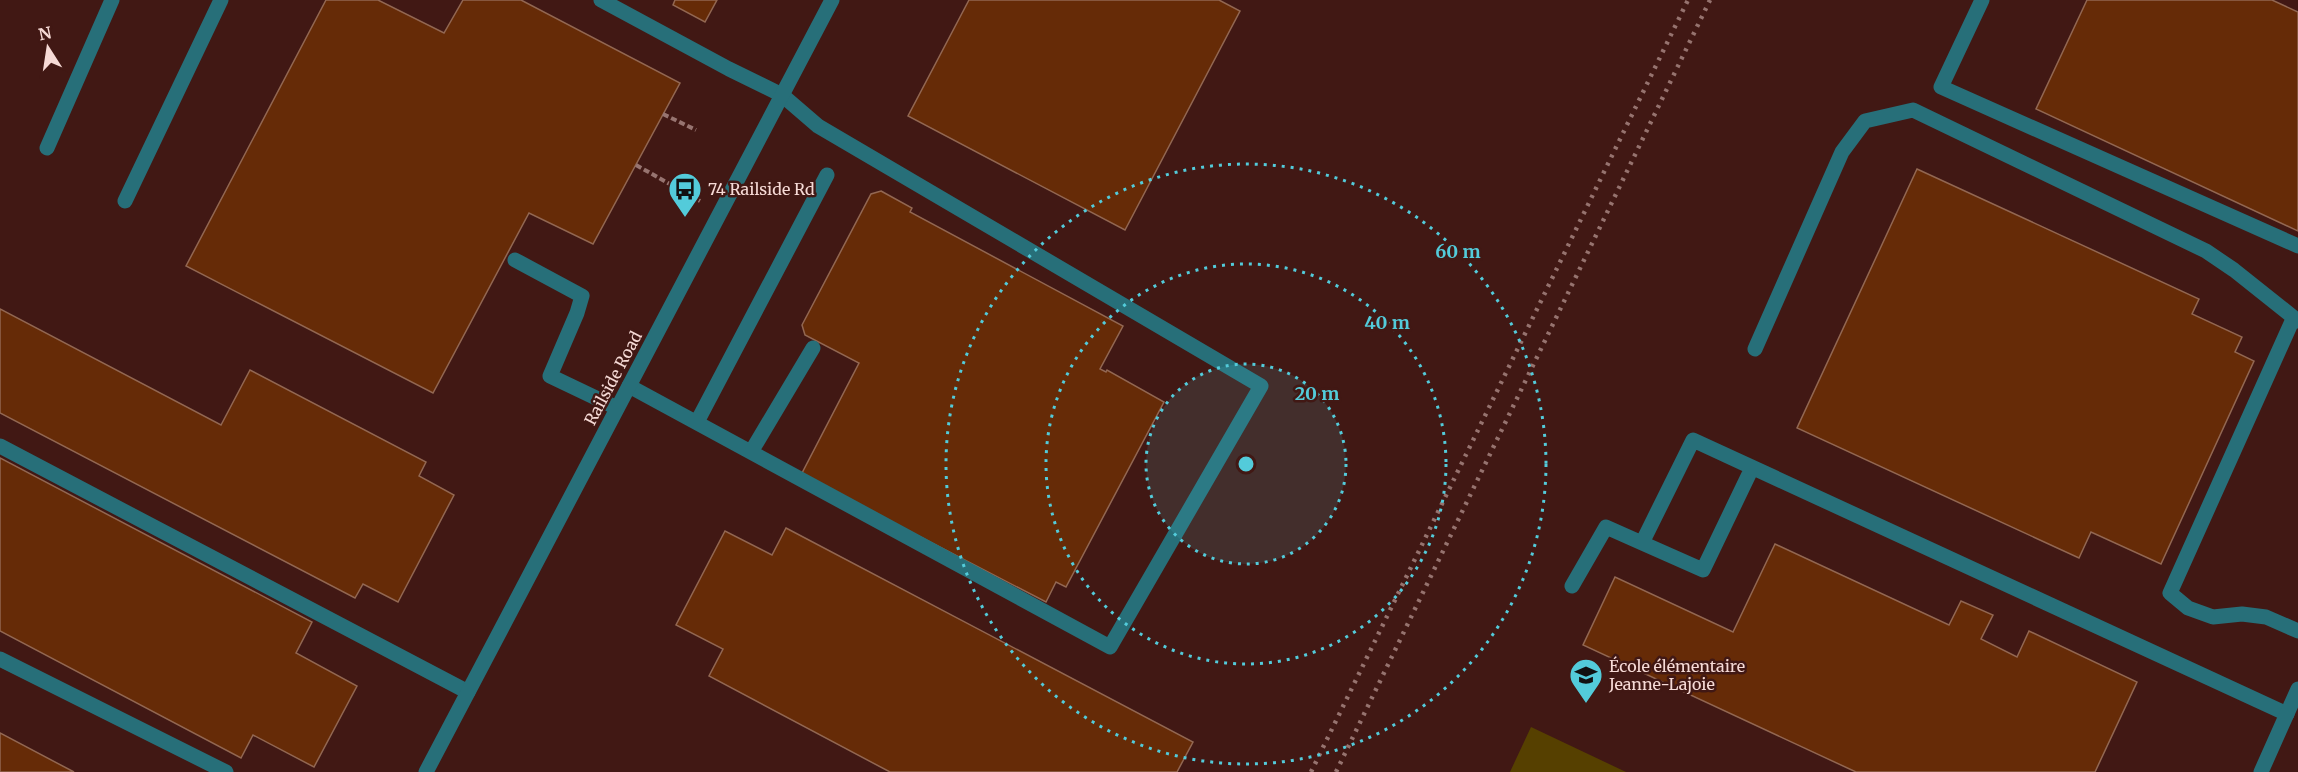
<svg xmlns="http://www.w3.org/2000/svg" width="2298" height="772" font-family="Merriweather,serif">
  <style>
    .grass { fill: #564000 }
    .building { fill: #662b07; stroke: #926752; stroke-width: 1.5 }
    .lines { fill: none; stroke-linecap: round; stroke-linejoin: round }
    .path { stroke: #977470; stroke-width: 4; stroke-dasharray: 6 3; stroke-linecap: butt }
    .service { stroke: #276f79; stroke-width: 15 }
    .minor { stroke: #276f79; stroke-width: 15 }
    .tertiary { stroke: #276f79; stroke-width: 15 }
    .rail { stroke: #96736f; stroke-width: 4.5; stroke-dasharray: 3 6; stroke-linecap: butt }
    .ring { fill: none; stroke: #53cbda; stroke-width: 3; stroke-dasharray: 3 6 }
    .labels { text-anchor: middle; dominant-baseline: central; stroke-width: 5; stroke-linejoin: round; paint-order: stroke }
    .poi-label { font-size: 16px; fill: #f6dad6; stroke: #411814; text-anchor: start }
    .street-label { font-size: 16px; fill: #f6dad6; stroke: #411814 }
    .centre { fill: #53cbda; stroke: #411814; stroke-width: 3 }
    .ring-label { font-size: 18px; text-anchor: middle; font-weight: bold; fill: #53cbda; stroke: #411814; stroke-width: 5; stroke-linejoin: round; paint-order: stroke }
  </style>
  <rect width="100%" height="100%" fill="#411814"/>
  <path class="grass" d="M1531,727L1626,772H1510Z"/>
  <path class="building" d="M326,0H378L444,33L463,0H521L680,83L593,244L529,213L433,393L186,266Z
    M675,0H717L705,22L673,5Z
    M969,0H1219L1240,11L1125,230L908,116Z
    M2087,0H2272L2298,12V231L2036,109Z
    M1917,169L2199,299L2192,314L2242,337L2235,352L2254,361L2161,564L2091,532L2079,558L1797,428Z
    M881,191L912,208L910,212L1123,326L1100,369L1106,372L1107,370L1164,402L1066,587L1056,582L1046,602L801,475L859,363L805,335L802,325L871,194Z
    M0,309L221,425L250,370L426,462L419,476L454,495L398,602L363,584L355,598L0,413Z
    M0,458L312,622L296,653L357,686L314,767L253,735L241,758L0,631Z
    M786,528L1193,742L1177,772H890L709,676L723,649L676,625L725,531L772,555Z
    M1775,544L1949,625L1961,601L1993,615L1981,639L2017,657L2029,631L2137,682L2095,772H1856L1583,645L1615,577L1733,632Z
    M0,733L74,772H0Z"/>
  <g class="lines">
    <path class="path" d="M663,114L696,130
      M636,165L700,201"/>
    <path class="service" d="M601,0L729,69L782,95L818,126L1261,386L1110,647L629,386
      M1982,0L1941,87L2298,246
      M47,148L112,0
      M125,201L221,0
      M515,260L582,296L577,313L550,376L617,408
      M2293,319L2170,593L2188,608L2213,617L2242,614L2266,617L2298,631
      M1755,349L1842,152L1865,121L1913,110L2206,251L2234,270L2298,321
      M697,422L827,175
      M0,446L468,692
      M751,452L813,348
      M1752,468L1703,570L1642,543L1693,440L2287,714
      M1572,586L1606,527L1642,543
      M0,659L226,772"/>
    <path class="minor" d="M2261,772L2298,689"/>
    <path class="tertiary" d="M426,772L832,0"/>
    <path class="rail" d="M1311,772L1688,0
      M1336,772L1710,0"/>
  </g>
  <circle cx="1246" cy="464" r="100" fill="#53cbda" fill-opacity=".12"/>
  <g class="ring">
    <circle cx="1246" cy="464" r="100"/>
    <circle cx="1246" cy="464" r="200"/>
    <circle cx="1246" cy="464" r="300"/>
  </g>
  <defs>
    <symbol id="bus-pin" viewBox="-11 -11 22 30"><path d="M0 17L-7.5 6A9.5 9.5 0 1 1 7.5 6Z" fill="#53cbda" stroke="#411814"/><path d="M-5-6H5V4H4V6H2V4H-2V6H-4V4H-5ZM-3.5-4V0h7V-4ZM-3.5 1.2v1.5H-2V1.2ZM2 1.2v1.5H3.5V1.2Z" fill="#111"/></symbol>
    <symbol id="school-pin" viewBox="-11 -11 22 30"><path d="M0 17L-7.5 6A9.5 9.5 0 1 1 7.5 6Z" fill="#53cbda" stroke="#411814"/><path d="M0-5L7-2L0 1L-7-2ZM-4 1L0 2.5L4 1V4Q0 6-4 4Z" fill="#111"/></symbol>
  </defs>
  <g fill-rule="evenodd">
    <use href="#bus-pin" x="666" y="170" width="38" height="52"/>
    <use href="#school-pin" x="1567" y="656" width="38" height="52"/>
  </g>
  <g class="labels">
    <g class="poi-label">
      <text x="708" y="189">74 Railside Rd</text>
      <text x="1609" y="666">École élémentaire<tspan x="1609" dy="18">Jeanne-Lajoie</tspan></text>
    </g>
    <g class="street-label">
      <text transform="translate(613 378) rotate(-62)">Railside Road</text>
    </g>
  </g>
  <circle cx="1246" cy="464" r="9" class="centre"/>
  <g class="ring-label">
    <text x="1458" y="258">60 m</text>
    <text x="1387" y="329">40 m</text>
    <text x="1317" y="400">20 m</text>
  </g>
  <g transform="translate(48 48) rotate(348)" stroke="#411814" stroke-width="4.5" paint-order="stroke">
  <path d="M0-4.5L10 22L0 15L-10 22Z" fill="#f6dad6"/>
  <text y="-9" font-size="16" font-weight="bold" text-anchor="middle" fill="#f6dad6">N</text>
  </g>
</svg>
